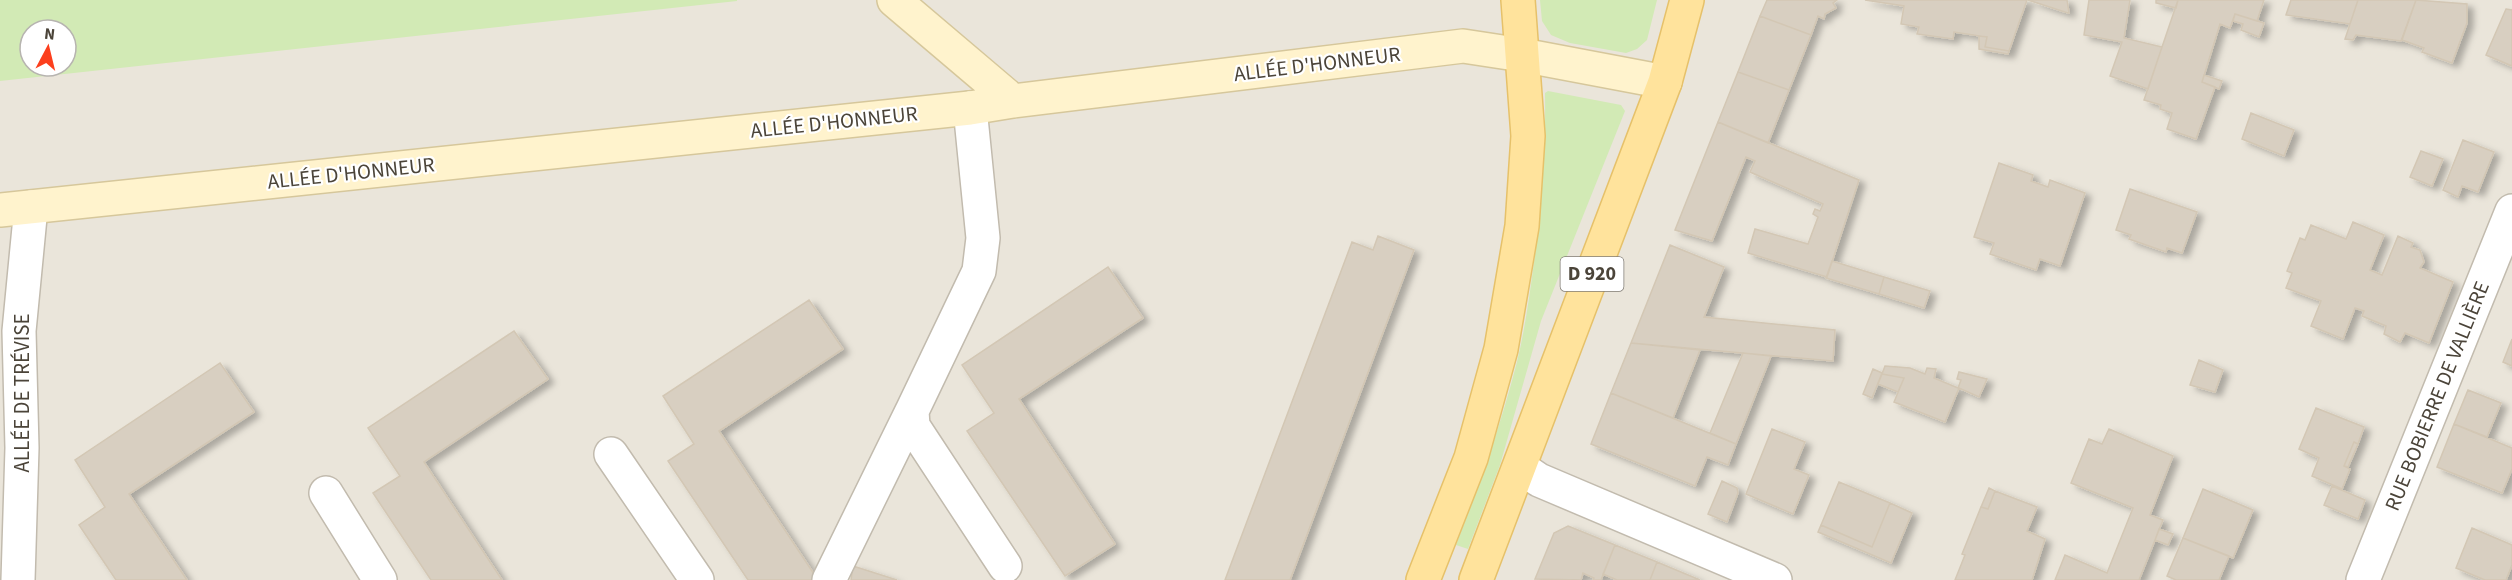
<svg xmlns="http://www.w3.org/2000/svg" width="2512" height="580" font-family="'Source Sans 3',sans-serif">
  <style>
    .residential { fill: #eae5da; fill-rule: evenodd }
    .green { fill: #d2eab5; fill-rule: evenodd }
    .building { fill: #d8cfc1; stroke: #d3c7b4; stroke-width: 1.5; filter: url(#shadow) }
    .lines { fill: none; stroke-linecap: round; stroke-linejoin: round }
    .street-casing { stroke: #c2bbae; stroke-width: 36 }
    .secondary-casing { stroke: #d6c79b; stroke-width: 36 }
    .primary-casing { stroke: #e6c16a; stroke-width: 36 }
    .street { stroke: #fff; stroke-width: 33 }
    .secondary { stroke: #fff3cd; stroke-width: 33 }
    .primary { stroke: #ffe39c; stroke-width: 33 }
    .labels { text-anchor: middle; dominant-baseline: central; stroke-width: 4.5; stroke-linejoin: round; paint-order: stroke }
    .shield { fill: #fff; stroke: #817c74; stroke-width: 1.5 }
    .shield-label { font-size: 20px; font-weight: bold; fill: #4b4439 }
    .street-label { font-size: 21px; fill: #4b4439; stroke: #fff }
  </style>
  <defs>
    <filter id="shadow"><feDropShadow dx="6" dy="4" stdDeviation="3" flood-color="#0004"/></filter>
  </defs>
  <rect width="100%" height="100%" fill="#f6f3ec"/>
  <path class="residential" d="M0,0H2512V580H0ZM30,30H66V66H30Z"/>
  <path class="green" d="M0,0H737V1L0,81ZM30,30H66V66H30Z
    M1540,0H1657L1647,40L1637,49L1626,53L1570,43L1551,35L1542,21Z
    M1548,91L1621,105L1625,111L1541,321L1500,465L1468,549L1456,545C1477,489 1498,434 1513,377C1523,342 1528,306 1533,270C1541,210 1546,153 1545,93Z"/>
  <path class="building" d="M1767,0H1837L1833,3L1836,8L1825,14L1824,19L1818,16L1811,35L1760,16Z
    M1865,0H2027L2009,51L1985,47L1987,37L1954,32L1953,39L1917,34L1919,27L1901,24L1904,6Z
    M2028,0H2067L2069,13H2068Z
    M2089,0H2130L2124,38L2162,47L2148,89L2110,76L2122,42L2084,35Z
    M2156,0H2178L2176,8L2156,3Z
    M2178,0H2264L2257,21L2235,14L2230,28L2220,24L2202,82L2215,87L2196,139L2167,129L2172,113L2160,109L2161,105L2144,100Z
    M2291,0H2358L2350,24L2286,15Z
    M2358,0H2416L2401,41L2356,35L2353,40L2345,39Z
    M2416,0L2467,4V23L2452,63L2422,52L2424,48L2402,40Z
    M2506,9L2512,10V66L2486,55Z
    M2235,14L2264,23L2259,37L2241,30L2243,24L2233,21Z
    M1760,16L1811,35L1789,90L1738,72Z
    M1979,36L1987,37L1985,47L2009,51L2008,54L1979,49Z
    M1738,72L1789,90L1768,143L1718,122Z
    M2204,75L2222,81L2219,89L2202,82Z
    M2251,113L2294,130L2284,156L2242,139Z
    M1718,122L1859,180L1827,277L1748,253L1755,229L1808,244L1818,217L1813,214L1815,209L1820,211L1823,204L1750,172L1755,161L1746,157L1712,241L1675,230Z
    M2463,140L2494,152L2478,192L2462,186L2458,197L2443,190Z
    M2421,151L2443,159L2432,186L2410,177Z
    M1999,163L2033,175L2031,181L2048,187L2050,180L2085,193L2060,266L2040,259L2036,270L1990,254L1994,243L1974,237Z
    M2130,189L2197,212L2182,253L2167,248L2166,252L2129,239L2131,235L2116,230Z
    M2353,222L2384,235L2370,270L2382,275L2398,236L2413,243L2411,247L2420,250L2424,262L2420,268L2453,282L2429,343L2405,333L2400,342L2384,334L2386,326L2362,316L2364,311L2355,308L2343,339L2311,326L2321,301L2286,288L2292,273L2287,271L2300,238L2305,240L2311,225L2346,239Z
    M1378,236L1414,250L1290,580H1225L1352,242L1373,250Z
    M1670,245L1724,267L1704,317L1835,330L1833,361L1631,343Z
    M1832,261L1884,277L1879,294L1826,278Z
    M1108,267L1143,318L1019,399L1115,544L1065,576L967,431L994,413L962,365Z
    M1884,277L1930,291L1924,308L1879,294Z
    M809,300L843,349L719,431L816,577L811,580H748L668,461L694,444L663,396Z
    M514,331L548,379L424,462L502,580H431L373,493L400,476L368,428Z
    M2512,339V366L2503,362Z
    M1631,343L1700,350L1673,418L1611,393Z
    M1743,353L1771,356L1736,444L1710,433Z
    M2199,360L2223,370L2215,392L2190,385Z
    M220,363L254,412L129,494L187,580H116L79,525L105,507L75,460Z
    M1885,366L1910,368L1925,374L1927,368L1936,369L1934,378L1958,388L1961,380L1957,379L1959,372L1987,379L1979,397L1959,388L1945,422L1894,402L1904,378L1882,374Z
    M1873,369L1882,373L1872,398L1863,394Z
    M1882,374L1904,378L1898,392L1878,384Z
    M2468,390L2501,403L2487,437L2454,424Z
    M1611,393L1736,444L1728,465L1707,457L1695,486L1591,444Z
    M2316,408L2364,427L2358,444L2354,442L2344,466L2350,469L2342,489L2312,476L2319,458L2299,449Z
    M2454,424L2512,448V469L2502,493L2437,467Z
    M1772,429L1805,442L1794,469L1809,475L1793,514L1746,494Z
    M2109,429L2173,456L2150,515L2163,520L2139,580H2055L2065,555L2107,573L2133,508L2071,483L2089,439L2102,444Z
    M2354,442L2358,444L2348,467L2344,466Z
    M1722,481L1737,488L1738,493L1727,522L1708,514Z
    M1839,482L1890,503L1872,547L1821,525Z
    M2332,486L2365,500L2358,519L2324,505Z
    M1989,488L1995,491L1988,509L1981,507Z
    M2203,489L2253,510L2233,558L2183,538Z
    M1995,491L2037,507L2027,531L2045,539L2032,580H1955L1965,555L1962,554L1981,507L1988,509Z
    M1890,503L1912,513L1891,563L1818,532L1821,525L1872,547Z
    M1568,526L1615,545L1601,580H1593L1594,578L1583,573L1581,580L1535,579L1554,533Z
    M2472,528L2512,545V565L2506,580H2485L2456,568Z
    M2159,529L2173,534L2168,545L2155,540Z
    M2183,538L2229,556L2219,580H2176L2167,576Z
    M1615,545L1657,562L1650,580H1617L1603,574Z
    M1657,562L1700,580H1650Z
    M853,566L897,580H851Z"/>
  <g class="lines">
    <defs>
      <path id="street" d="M970,108L983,238L979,271L912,411L913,426L1005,566
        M611,454L697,580
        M1520,467L1539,480L1775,580
        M326,493L380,580
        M18,580L22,448L19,331L31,207
        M829,580L912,411
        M2363,580L2512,211"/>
      <path id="secondary" d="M894,0L1013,101
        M0,210L970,108L1013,101L1463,46L1522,55L1665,82"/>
      <path id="primary" d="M1423,580L1471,458L1501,349L1522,226L1528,136L1518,0
        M1476,580L1665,82L1687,0"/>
    </defs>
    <use href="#street" class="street-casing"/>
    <use href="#secondary" class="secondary-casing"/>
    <use href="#primary" class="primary-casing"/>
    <use href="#street" class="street"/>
    <use href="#secondary" class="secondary"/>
    <use href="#primary" class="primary"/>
  </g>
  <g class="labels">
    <rect class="shield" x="1560.5" y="257" width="63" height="34" rx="4.5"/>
    <g class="shield-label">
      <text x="1592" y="274">D 920</text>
    </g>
    <g class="street-label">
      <text transform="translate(1317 64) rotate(-7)">ALLÉE D'HONNEUR</text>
      <text transform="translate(834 122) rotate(-6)">ALLÉE D'HONNEUR</text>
      <text transform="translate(351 173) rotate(-6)">ALLÉE D'HONNEUR</text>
      <text transform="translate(22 393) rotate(-90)">ALLÉE DE TRÉVISE</text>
      <text transform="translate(2437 396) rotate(-68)">RUE BOBIERRE DE VALLIÈRE</text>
    </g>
  </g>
  <g transform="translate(48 48) rotate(7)"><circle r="28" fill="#ffffff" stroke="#b7b4b0" stroke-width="1.5"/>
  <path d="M0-4.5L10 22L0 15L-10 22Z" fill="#fc3f1d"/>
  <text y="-9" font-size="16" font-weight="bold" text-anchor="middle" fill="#4b4439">N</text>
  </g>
</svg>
